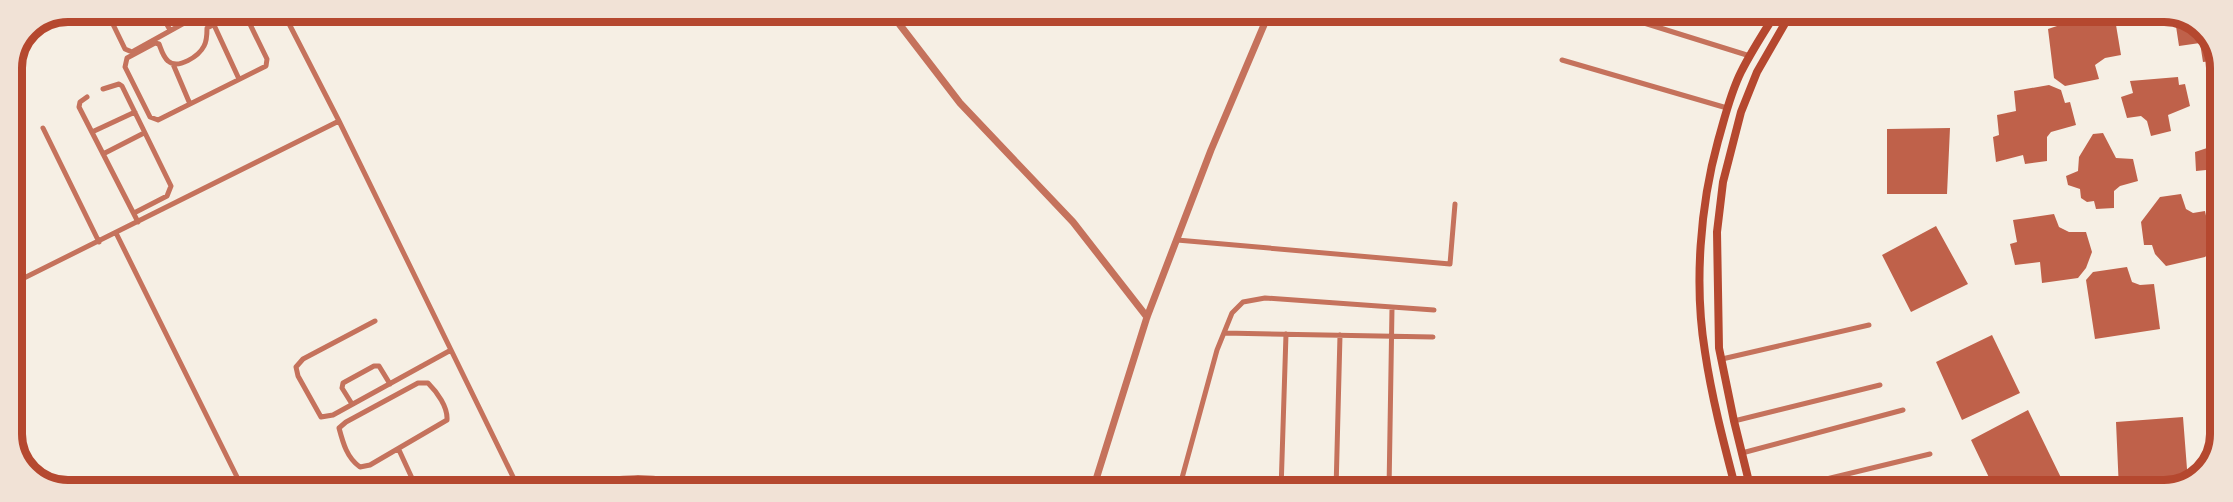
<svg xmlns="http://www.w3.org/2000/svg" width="2233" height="502" font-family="'Playfair Display',serif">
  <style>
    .building { fill: #bf614a }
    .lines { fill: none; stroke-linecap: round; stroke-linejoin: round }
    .minor { stroke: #c5725c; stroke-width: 5 }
    .tertiary { stroke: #c5725c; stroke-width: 7 }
    .secondary { stroke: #b5482f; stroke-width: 8 }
    .rim { fill: none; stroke: #b5482f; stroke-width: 8 }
  </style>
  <rect width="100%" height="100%" fill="#f6efe4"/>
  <path class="building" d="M2096,13H2114L2121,55L2105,58L2095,65L2099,79L2065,86L2054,78L2048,29Z
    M2174,13L2207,31L2220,60L2203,62L2200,43L2179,46Z
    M2178,77L2179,85L2185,84L2190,106L2168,115L2171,131L2151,136L2147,121L2141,116L2127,118L2121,97L2133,93L2130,81Z
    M2049,85L2061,90L2065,103L2070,102L2076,125L2051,132L2047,137V161L2025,164L2023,155L1996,162L1993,137L1999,135L1997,115L2016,111L2014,91Z
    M2213,126H2220V173L2216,169L2196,171L2195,152L2210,147L2214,142Z
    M1950,128L1947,194H1887V129Z
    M2103,133L2116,158L2133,159L2138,181L2120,186L2114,191V208L2096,209L2094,201L2087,202L2081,198L2080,189L2068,185L2066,176L2078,171L2079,157L2093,134Z
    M2181,194L2186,209L2193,213L2205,211L2213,249L2205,257L2166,266L2155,254L2152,245H2144L2141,222L2160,197Z
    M2054,214L2059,227L2069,232H2086L2092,252L2086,268L2078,278L2042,283L2040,262L2015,265L2010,244L2017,242L2013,220Z
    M1936,226L1968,284L1911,312L1882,255Z
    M2220,253V308H2219L2211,261Z
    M2127,267L2132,282L2140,285L2154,284L2160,329L2095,339L2086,280L2093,272Z
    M1992,335L2020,393L1962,420L1936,362Z
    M2028,410L2067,490H1995L1971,440Z
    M2183,417L2188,482L2165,490H2119L2116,422Z"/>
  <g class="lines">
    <path class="minor" d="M107,12L125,49L132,52L204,12
      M160,12L170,30
      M238,12L207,28C207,34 207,41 204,46C199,56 178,70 168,61C163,57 161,49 159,44L155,43L127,58L125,67L150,117L158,120L266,66L267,59L244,12
      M283,12L339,121L519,489
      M1612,13L1750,56
      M1645,13V23
      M214,25L239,79
      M1562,60L1727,108
      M173,64L190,104
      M103,89L119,84L122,86L171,186L167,196L134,213
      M87,97L80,102L79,107L138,222
      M43,128L99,242
      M92,132L135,112
      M103,154L144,133
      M116,233L243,489
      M1177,240L1450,264L1455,204
      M12,284L339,121
      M375,321L303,359L296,367L298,376L321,417L333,415L451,350
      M1224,333L1433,337
      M1722,359L1869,325
      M418,383H428C437,392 448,407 447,420L370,465L360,467C347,458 343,443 339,428L346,422Z
      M352,404L342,388L343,383L374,366H379L390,384
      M1734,421L1880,385
      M399,450L417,489
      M1742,453L1903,410
      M1179,489L1217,350L1232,313L1243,302L1265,298L1434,310
      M1281,490L1286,334
      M1336,490L1340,335
      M1389,490L1392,308
      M1781,490L1930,454"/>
    <path class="tertiary" d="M890,12L960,103L1073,222L1147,317
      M547,489C595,483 648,469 693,489
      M1093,489L1147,317L1211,150L1269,13"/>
    <path class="secondary" d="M1736,490C1724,444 1712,399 1705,352C1694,285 1700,206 1718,141C1725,117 1730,94 1741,72C1751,52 1764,32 1776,13
      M1751,490L1734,421L1719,348L1717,232L1723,182L1741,112L1757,72L1791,13"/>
  </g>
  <path d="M0 0H2233V502H0ZM68 22H2164A46 46 0 0 1 2210 68V434A46 46 0 0 1 2164 480H68A46 46 0 0 1 22 434V68A46 46 0 0 1 68 22Z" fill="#f1e2d6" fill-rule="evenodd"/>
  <path class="rim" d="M68 22H2164A46 46 0 0 1 2210 68V434A46 46 0 0 1 2164 480H68A46 46 0 0 1 22 434V68A46 46 0 0 1 68 22Z"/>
</svg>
